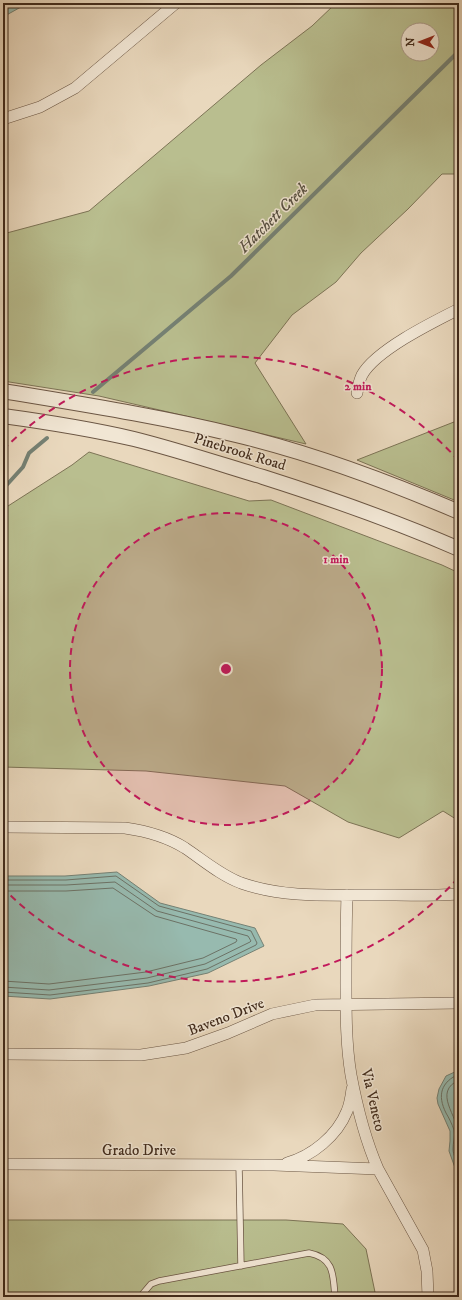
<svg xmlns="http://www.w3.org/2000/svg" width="462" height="1300" font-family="'IM FELL DW Pica',serif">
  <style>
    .green { fill: #b9be8f; stroke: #7d7456; fill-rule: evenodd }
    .water { fill: #97baaf; stroke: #758174 }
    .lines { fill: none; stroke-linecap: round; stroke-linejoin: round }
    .shore { stroke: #6c7266; stroke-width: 1 }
    .stream { stroke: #758174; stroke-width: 4 }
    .service-casing { stroke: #6b5644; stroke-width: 7 }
    .minor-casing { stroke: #6b5644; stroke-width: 12 }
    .tertiary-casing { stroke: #6b5644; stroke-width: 16 }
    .service { stroke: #f1e6d4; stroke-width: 5.5 }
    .minor { stroke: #f1e6d4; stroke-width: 11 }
    .tertiary { stroke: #f1e6d4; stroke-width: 14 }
    .ring { fill: none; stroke: #c2185b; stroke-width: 2; stroke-dasharray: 7 5 }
    .labels { text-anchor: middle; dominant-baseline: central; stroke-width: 3; stroke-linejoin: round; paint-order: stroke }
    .street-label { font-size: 15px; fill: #412b1c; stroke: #f1e6d4 }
    .water-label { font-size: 16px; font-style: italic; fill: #564f41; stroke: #f1e6d4 }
    .centre { fill: #c2185b; stroke: #f1e6d4; stroke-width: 2 }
    .ring-label { font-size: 12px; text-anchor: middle; font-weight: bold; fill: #c2185b; stroke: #f1e6d4; stroke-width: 3; stroke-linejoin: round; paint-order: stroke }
  </style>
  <rect width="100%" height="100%" fill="#e9d8bd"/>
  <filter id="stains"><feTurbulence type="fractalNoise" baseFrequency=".005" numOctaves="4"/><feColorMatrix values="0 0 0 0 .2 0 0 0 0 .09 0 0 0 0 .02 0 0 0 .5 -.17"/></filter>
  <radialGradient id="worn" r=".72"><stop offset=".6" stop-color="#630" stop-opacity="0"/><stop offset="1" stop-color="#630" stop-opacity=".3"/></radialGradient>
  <path class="green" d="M354,3H459V174H442L408,209L361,253L336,282L292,315L255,363L306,444L99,396L3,381V234L89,211L261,65L312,26L334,5L342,6ZM408,30H432V54H408Z
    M459,420V502L357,460Z
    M89,452L249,501L271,500L442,565L459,573V821L443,811L399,838L348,822L285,786L146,771L3,767V511L8,506L72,465Z
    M3,1220H286L343,1224L366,1249L376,1297H3Z"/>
  <path class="water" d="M3,3H28L3,17Z
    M117,872L160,903L255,928L264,946L208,973L149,986L50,999L3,996V876H65Z
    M459,1070V1179L449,1151L450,1141V1131L438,1104L437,1098L439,1089L446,1076Z"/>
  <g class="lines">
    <path class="shore" d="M3,880H66L116,876L159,906L251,931L257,943L256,945L207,969L148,983L50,995L3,992
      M3,885H66L115,882L157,911L248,936L251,941L250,942L205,964L147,978L49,990L3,987
      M3,891H66L113,888L155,916L236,939L237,940L236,942L203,958L146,972L49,984L3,981
      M459,1074C441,1082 437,1095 446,1113C449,1118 452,1124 454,1130C455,1137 453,1143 453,1149C453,1155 457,1161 459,1167
      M459,1080C432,1092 458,1116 459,1135"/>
    <path class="stream" d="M93,392L231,276L459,51
      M3,489L23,467L29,453L47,438"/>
    <defs>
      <path id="service" d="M239,1165L241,1266
        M140,1297L151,1284L159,1281L309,1253C335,1258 333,1276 335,1297"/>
      <path id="minor" d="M3,119L40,107L75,88L176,3
        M357,393C358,387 359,381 362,375C376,350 433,322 459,309
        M3,827L125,828C146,831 166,836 185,848C203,860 220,875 241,883C284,898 329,895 374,895C402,895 431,896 459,894
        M347,895C346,924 346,954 346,984C346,1014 346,1045 351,1075C357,1107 365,1139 378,1169L423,1250L427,1271L428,1297
        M3,1054L141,1055L186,1048L228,1033L272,1014L315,1005L459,1003
        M287,1163C312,1156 337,1136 347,1111C350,1104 351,1097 352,1089
        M3,1164L274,1165L378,1169"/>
      <path id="tertiary" d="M3,391C81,404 159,416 236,435C312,453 387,481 459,512
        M3,416C47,422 91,429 134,439C178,450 220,464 263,477C329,498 395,521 459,549"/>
    </defs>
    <use href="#service" class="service-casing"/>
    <use href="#minor" class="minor-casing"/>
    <use href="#tertiary" class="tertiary-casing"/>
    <use href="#service" class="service"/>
    <use href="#minor" class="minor"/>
    <use href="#tertiary" class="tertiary"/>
  </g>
  <circle cx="226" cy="669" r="156" fill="#c2185b" fill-opacity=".12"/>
  <g class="ring">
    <circle cx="226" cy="669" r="156"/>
    <path d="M458 878A312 312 0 0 1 3 888M3 450A312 312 0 0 1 458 460"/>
  </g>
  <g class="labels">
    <g class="street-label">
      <text transform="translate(240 452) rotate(17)">Pinebrook Road</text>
      <text transform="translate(226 1017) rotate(-21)">Baveno Drive</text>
      <text transform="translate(373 1100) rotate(77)">Via Veneto</text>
      <text x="139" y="1150">Grado Drive</text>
    </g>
    <g class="water-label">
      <text transform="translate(273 218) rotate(-45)">Hatchett Creek</text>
    </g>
  </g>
  <circle cx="226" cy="669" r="6" class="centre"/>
  <g class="ring-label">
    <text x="358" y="390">2 min</text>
    <text x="336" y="563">1 min</text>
  </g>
  <rect width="462" height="1300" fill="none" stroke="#e9d8bd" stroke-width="16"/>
  <rect x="4" y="4" width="454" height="1292" fill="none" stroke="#412b1c" stroke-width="2"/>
  <rect x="8" y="8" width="446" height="1284" fill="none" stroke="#412b1c"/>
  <g transform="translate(420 42) rotate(270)"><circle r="19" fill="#f1e6d4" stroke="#ab9b8a"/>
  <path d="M0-3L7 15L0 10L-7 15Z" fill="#8f2418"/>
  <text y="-6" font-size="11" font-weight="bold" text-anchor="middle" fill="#412b1c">N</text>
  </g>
  <rect width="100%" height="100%" filter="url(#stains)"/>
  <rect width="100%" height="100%" fill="url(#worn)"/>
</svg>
